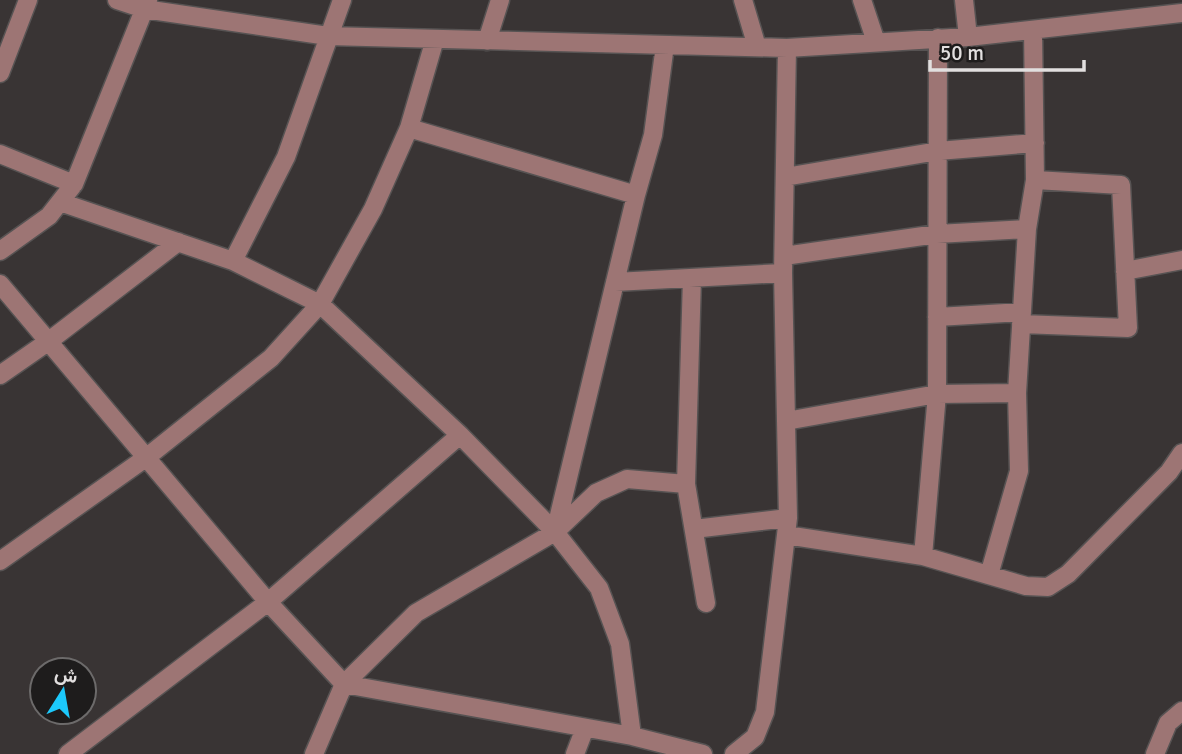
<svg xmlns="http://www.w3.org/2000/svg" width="1182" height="754" font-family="Signika,Vazirmatn,sans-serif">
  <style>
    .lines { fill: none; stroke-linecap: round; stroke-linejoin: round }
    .minor-casing { stroke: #575353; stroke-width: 21 }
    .minor { stroke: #9d7574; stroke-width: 18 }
  </style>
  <rect width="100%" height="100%" fill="#393434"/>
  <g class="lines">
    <defs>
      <path id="minor" d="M117,0L144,9L328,36L787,48L968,37L1182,13
        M743,0L757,47
        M862,0L876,42
        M964,0L968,37
        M487,41L500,0
        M0,73L28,0
        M409,128L636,195
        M0,154L74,184
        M785,177L938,151L1035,143
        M60,202L233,261L320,304L460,435L555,532L599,588L620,644L632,736
        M0,251L49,216L74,184L148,0
        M784,256L937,234L1027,229
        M233,261L286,157L342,0
        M1125,271L1182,260
        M692,278L686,484L706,603
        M615,282L783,273
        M0,284L268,602L344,684L632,736L703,754
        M937,317L1022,312
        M1021,324L1128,328L1121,185L1035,180
        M0,375L49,341L178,242
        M786,421L937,394L1017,393
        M694,529L788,518
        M555,532L636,195L653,135L665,45
        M786,535L923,556L1026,586L1048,587L1068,574L1169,472L1182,453
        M923,556L937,394L938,38
        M0,561L147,457L271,358L320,304L373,209L409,128L435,39
        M989,575L1019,471L1017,393L1027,229L1035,180L1033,30
        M68,754L268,602L460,435
        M314,754L344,684L416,613L555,532L596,493L627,479L686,484
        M575,754L585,728
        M734,754L755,737L765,712L788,518L783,273L787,48
        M1155,754L1168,723L1182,711"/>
    </defs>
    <use href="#minor" class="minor-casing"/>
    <use href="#minor" class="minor"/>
  </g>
  <g transform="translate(63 691) rotate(11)"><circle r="33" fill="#1e1c1c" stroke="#6c6a6a" stroke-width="2"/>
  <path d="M0-5L12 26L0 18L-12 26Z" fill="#1cc9fc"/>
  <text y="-10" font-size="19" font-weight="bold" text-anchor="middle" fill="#e2dfdf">ش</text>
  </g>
  <path d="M930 60v10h154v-10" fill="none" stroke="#e2dfdf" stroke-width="3.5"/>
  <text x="940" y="60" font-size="21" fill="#e2dfdf" stroke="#1e1c1c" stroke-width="5" paint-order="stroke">50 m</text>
</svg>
